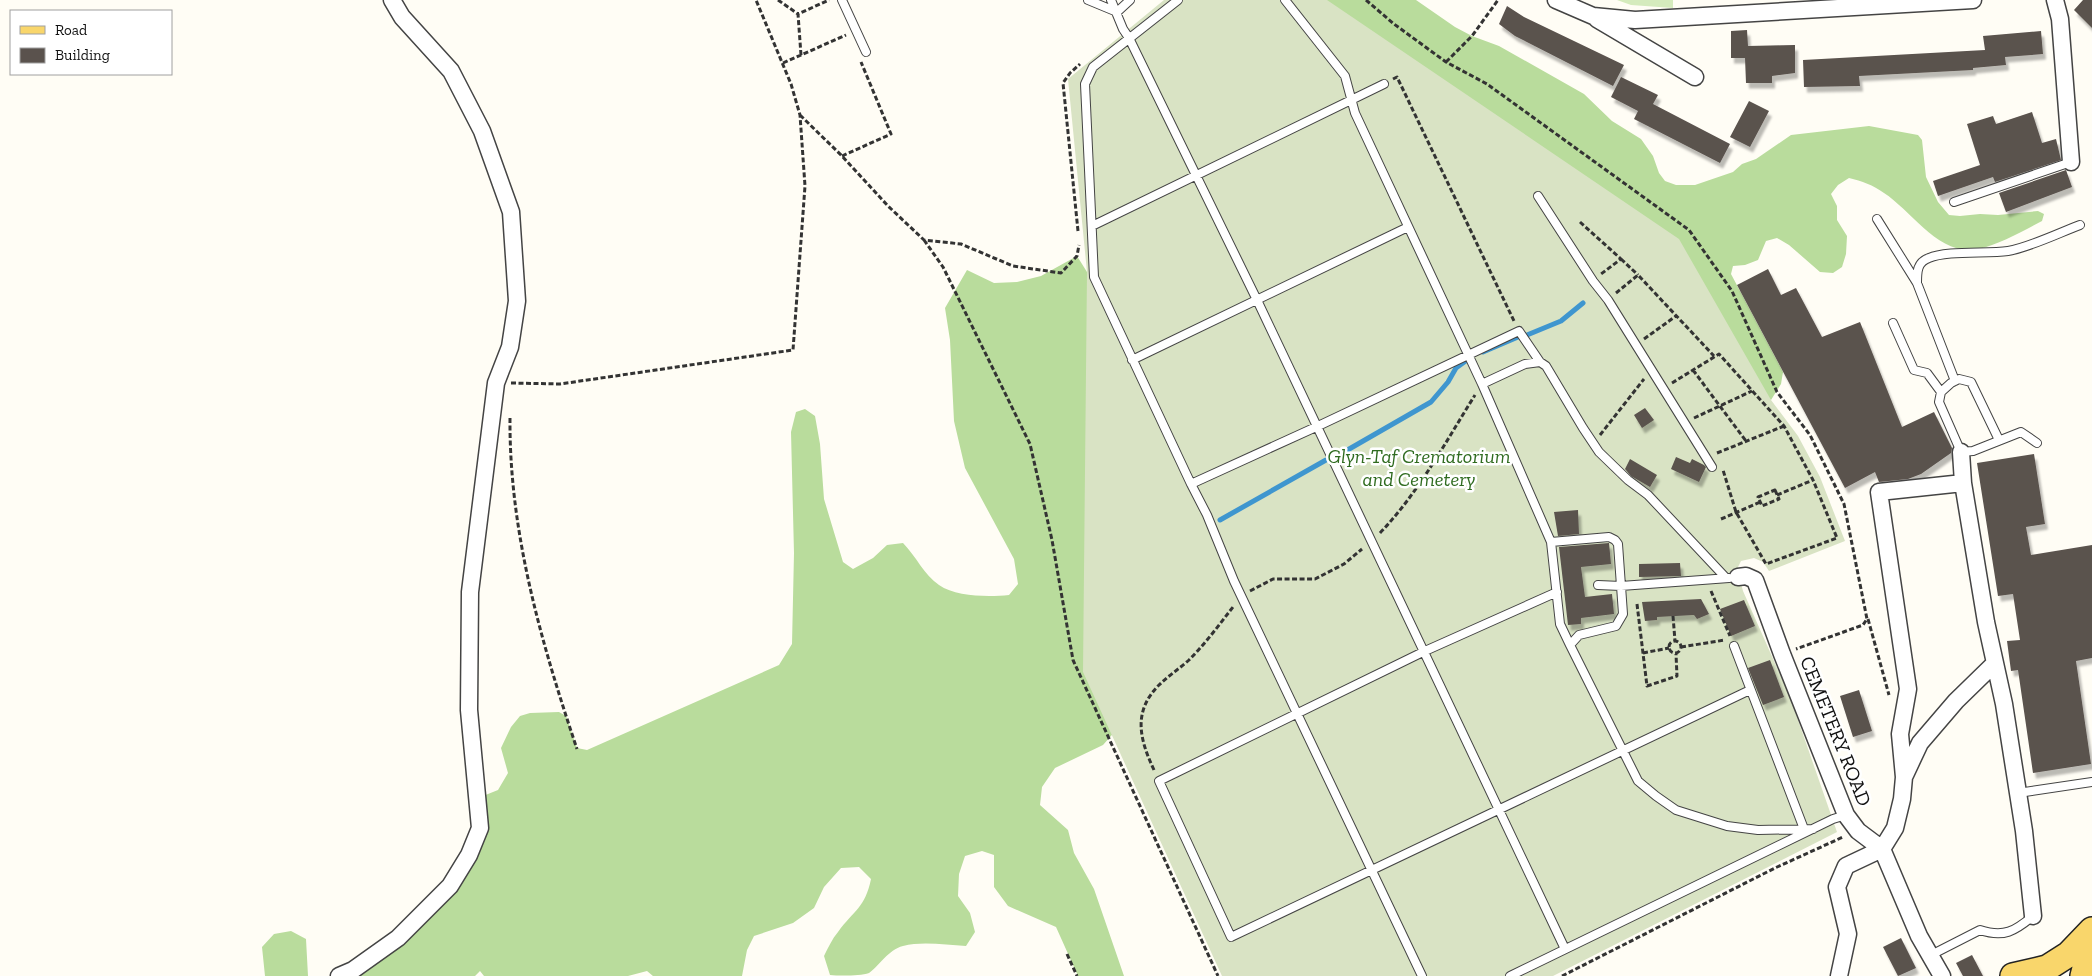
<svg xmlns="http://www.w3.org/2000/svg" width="2092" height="976" font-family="'Zilla Slab',serif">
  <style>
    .green { fill: #d5ebbd }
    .forest { fill: #b9dc9c }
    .cemetery { fill: #d9e3c4 }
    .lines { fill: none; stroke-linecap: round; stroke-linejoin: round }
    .stream { stroke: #3f96cf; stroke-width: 5 }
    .building { fill: #5a524d; filter: url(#shadow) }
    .service-casing { stroke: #444; stroke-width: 10 }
    .minor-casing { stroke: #444; stroke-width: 19 }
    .primary-casing { stroke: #222; stroke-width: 28 }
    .path { stroke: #333; stroke-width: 3; stroke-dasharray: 5 2.5; stroke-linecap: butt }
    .service { stroke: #fff; stroke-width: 8 }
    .minor { stroke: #fff; stroke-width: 16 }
    .primary { stroke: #f9d66b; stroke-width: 25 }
    .labels { text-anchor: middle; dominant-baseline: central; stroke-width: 5; stroke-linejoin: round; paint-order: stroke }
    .park-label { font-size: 20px; font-style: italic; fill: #2f6b1f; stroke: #fff }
    .street-label { font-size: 20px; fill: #111; stroke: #fff }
  </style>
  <defs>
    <filter id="shadow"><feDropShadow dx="3" dy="5.5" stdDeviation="1" flood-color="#0004"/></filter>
  </defs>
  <rect width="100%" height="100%" fill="#fffdf5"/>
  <path class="green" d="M1617,0H1673V8L1631,5Z"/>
  <path class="forest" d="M1292,0H1416L1455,27L1472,36L1499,46L1584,94L1612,121L1641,139L1653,156L1659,173L1665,181L1676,185H1695L1733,172L1742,164L1756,159L1791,135L1869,126L1918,135L1922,140L1926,177L1938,202L1949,215L1960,216L1980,214L1998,215L2038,211L2044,214L2042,221C2025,230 1998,245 1979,249C1940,258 1912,211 1884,193C1873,185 1862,181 1849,178L1838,185L1831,194L1837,206V220L1847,236L1846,254L1842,267L1833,273L1820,272L1789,245L1777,238L1766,241L1758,260L1745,265L1733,266L1731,274L1783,372L1781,384L1771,400Z
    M1077,256L1087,272L1118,728L1103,745L1055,768L1042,787L1040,805L1068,830L1074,853L1094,889L1124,976H1078L1056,927L1008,906L994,887V855L982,851L965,856L959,874L958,896L970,913L975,932L966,946C946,945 922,941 903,946C888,950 880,965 869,973C860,976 840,976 830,975L824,956C828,948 832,939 838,932C854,910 865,908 871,879L859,867L841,868L824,887L814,908L793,923L754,936L747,950L742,976H653L647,971L628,976H484L480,971L475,976H339L398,938L469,855L478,798L498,790L508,773L501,748L511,727L520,716L530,713L559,712L566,716L577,748L587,750L779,665L792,644L794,553L791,432L796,412L805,409L815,416L820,444L824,499L843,562L853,569L873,558L887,545L903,543C916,556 924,575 939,585C956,597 989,597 1009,595L1018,584L1014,559L965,468L954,421L950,340L945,308L967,270L994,283L1017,282L1041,276Z
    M291,931L306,939L308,976H265L262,947L274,934Z"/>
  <path class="cemetery" d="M1164,0H1327L1679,239L1771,400L1798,436L1820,477L1845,541L1769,571L1763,562L1754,558L1741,561L1737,569L1743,591L1790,697L1837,832L1553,976H1222L1083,672L1087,272L1068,79Z"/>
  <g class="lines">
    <path class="stream" d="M1527,335L1561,321L1583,303
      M1483,352L1518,337
      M1337,456L1431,402L1448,382L1456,368L1467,360
      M1220,520L1326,460"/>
  </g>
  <path class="building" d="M2083,0H2092V28L2074,10Z
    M1507,6L1524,17L1624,65L1613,86L1515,36L1499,24Z
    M1747,30L1748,46L1795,45V73L1772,76V83H1746L1745,58H1731V31Z
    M2041,31L2043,54L2005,57L2006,65L1973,68V70L1859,76L1860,86L1804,87L1803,60L1985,50L1983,36Z
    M1621,77L1658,95L1653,104L1730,144L1720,163L1634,119L1638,111L1611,97Z
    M1749,101L1769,111L1750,147L1730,137Z
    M2032,112L2042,143L2056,139L2061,160L1995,182L1993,177L1938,196L1933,181L1980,165L1967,124L1993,116L1996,124Z
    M2066,170L2072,187L2006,212L1999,193Z
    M1768,269L1781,295L1796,288L1822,337L1860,322L1902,427L1934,412L1952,448L1951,453L1921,474L1908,479L1879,482L1875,472L1845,488L1737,285Z
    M1645,408L1654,420L1642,428L1634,415Z
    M2034,454L2045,524L2026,527L2031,555L2092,545V658L2076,661L2091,764L2033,773L2018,670L2011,671L2007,641L2020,640L2013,594L1998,596L1977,463Z
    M1676,457L1690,463L1692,459L1704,465L1706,467L1699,482L1671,469Z
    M1630,459L1657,475L1650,487L1631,476L1625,469Z
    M1578,510L1579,534L1558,536L1554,512Z
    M1609,543L1611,564L1581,567L1585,597L1612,594L1614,614L1581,618V624L1568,625L1559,547Z
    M1680,563L1681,576L1639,577V564Z
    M1701,599L1709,614L1697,619L1694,615L1657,617V620L1645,621L1642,602Z
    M1744,600L1755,626L1731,636L1720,609Z
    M1770,660L1784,697L1763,705L1748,668Z
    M1859,690L1872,731L1853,737L1840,696Z
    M1901,938L1916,968L1898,976L1883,947Z
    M1972,955L1983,976H1963L1956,963Z"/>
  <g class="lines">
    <defs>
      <path id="service" d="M842,0L866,52
        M1088,0L1117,12
        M1111,0L1123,29L1129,38L1257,300L1565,949
        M1178,0L1093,67L1085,84L1094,277L1191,484L1207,515L1234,581L1422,976
        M1285,0L1345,76L1355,113L1482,384
        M1117,12L1130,0
        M1538,196L1593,281L1608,300L1712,467
        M1954,202L2071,162
        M1877,219L1917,283L1955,381
        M1092,226L1384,84
        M1917,283C1917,272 1917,262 1929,258C1946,250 1987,254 2008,251C2028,248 2061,232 2080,225
        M1893,323L1914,370L1927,373L1941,392
        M1132,360L1408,227
        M1999,440L1971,382L1959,379L1951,383L1941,392L1939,402L1961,452L1973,451L2021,432L2037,443
        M1191,484L1316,427L1519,331L1540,362
        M1551,542L1609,537L1615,540L1618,544L1623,614L1616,626L1579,635L1570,645L1638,781L1656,796L1676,810L1727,826L1758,830L1813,829
        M1598,585L1621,586L1729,578
        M1557,592L1425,651L1159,781L1231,937L1750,690
        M1570,645L1560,624L1551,542L1482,384L1525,364L1540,362L1546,366L1583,428L1599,452L1628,480L1648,495L1726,578
        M1734,646L1804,829
        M2018,793L2092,782
        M1931,955L1980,930C2004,938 2015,931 2033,916
        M1510,976L1833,819L1846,815"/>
      <path id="minor" d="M1556,0L1593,16L1635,20L1973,0
        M2055,0L2060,19L2071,162
        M1597,19L1695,77
        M1961,452L1963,483L1986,622L2004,704L2024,831L2033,916
        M1738,577L1746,576L1755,580L1782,654L1846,815L1858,831L1882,849L1919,936L1942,976
        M1905,775L1920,743L1956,701L1995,663
        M339,976L353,970L398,938L450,886L469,855L480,828L469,710L470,592L496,383L510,347L517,301L511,212L482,131L451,71L402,17L392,0
        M1839,976L1848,934L1837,887L1846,866L1882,849L1895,828L1902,799L1904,777L1900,734L1908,689L1879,492L1963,483"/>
      <path id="primary" d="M2013,976L2047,968L2069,954L2092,930
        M2083,976L2092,942"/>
    </defs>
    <use href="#service" class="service-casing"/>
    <use href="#minor" class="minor-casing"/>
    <use href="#primary" class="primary-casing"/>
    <path class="path" d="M778,0L798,14
      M1366,0L1394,24L1446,62L1487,84L1689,230L1732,291L1777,392L1810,435L1844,504L1867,619L1863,625L1796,649
      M801,55L798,14L829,0
      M1446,62L1472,36L1498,0
      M783,63L846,35
      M1393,79L1397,77L1514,321
      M800,115L842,156L888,206L924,240L961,244L1013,266L1061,273L1077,256L1079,245
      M842,156L891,134L861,62
      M1580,222L1621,259L1601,274
      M1078,231L1063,83L1070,73L1080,64
      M924,240L943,267L1030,444L1052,540L1073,660L1218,976
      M1621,259L1638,275
      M1616,293L1638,275L1714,356
      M1644,339L1676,316
      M1693,370L1746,441
      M511,383L560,384L793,350L805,186L800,115L791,84L756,0
      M1672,383L1719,354L1784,426L1813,480L1837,538L1766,564L1736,512L1723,470
      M510,418C509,531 541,642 577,749
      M1694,418L1752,391
      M1600,435L1644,379
      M1717,453L1784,426
      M1775,490L1779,499L1762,506L1758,497Z
      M1777,495L1813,480
      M1721,519L1760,502
      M1380,533C1419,492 1445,443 1475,395
      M1250,591L1273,579H1315L1344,564L1362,549
      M1711,591L1730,636
      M1637,604L1647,686L1677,676L1676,654
      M1673,616L1675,641
      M1868,619L1889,695
      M1669 647a6 6 0 1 1 12 0a6 6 0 1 1-12 0Z
      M1681,647L1725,640
      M1643,653L1669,648
      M1154,770C1140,740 1132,712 1159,685C1168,676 1179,669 1189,660C1205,644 1219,625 1233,607
      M1067,954L1077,976
      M1562,976L1775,868L1843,837"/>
    <use href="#service" class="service"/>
    <use href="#minor" class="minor"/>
    <use href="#primary" class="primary"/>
  </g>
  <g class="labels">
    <g class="park-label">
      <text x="1419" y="456">Glyn-Taf Crematorium<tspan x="1419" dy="23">and Cemetery</tspan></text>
    </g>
    <g class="street-label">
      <text transform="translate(1836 731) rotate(68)">CEMETERY ROAD</text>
    </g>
  </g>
  <rect x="10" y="10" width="162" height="65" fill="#ffffff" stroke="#a0a0a0"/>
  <rect x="20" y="26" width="25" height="8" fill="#f9d66b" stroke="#a0a0a0"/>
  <text x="55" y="35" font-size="15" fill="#111111">Road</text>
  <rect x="20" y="48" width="25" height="15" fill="#5a524d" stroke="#a0a0a0"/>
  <text x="55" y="60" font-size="15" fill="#111111">Building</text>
</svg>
